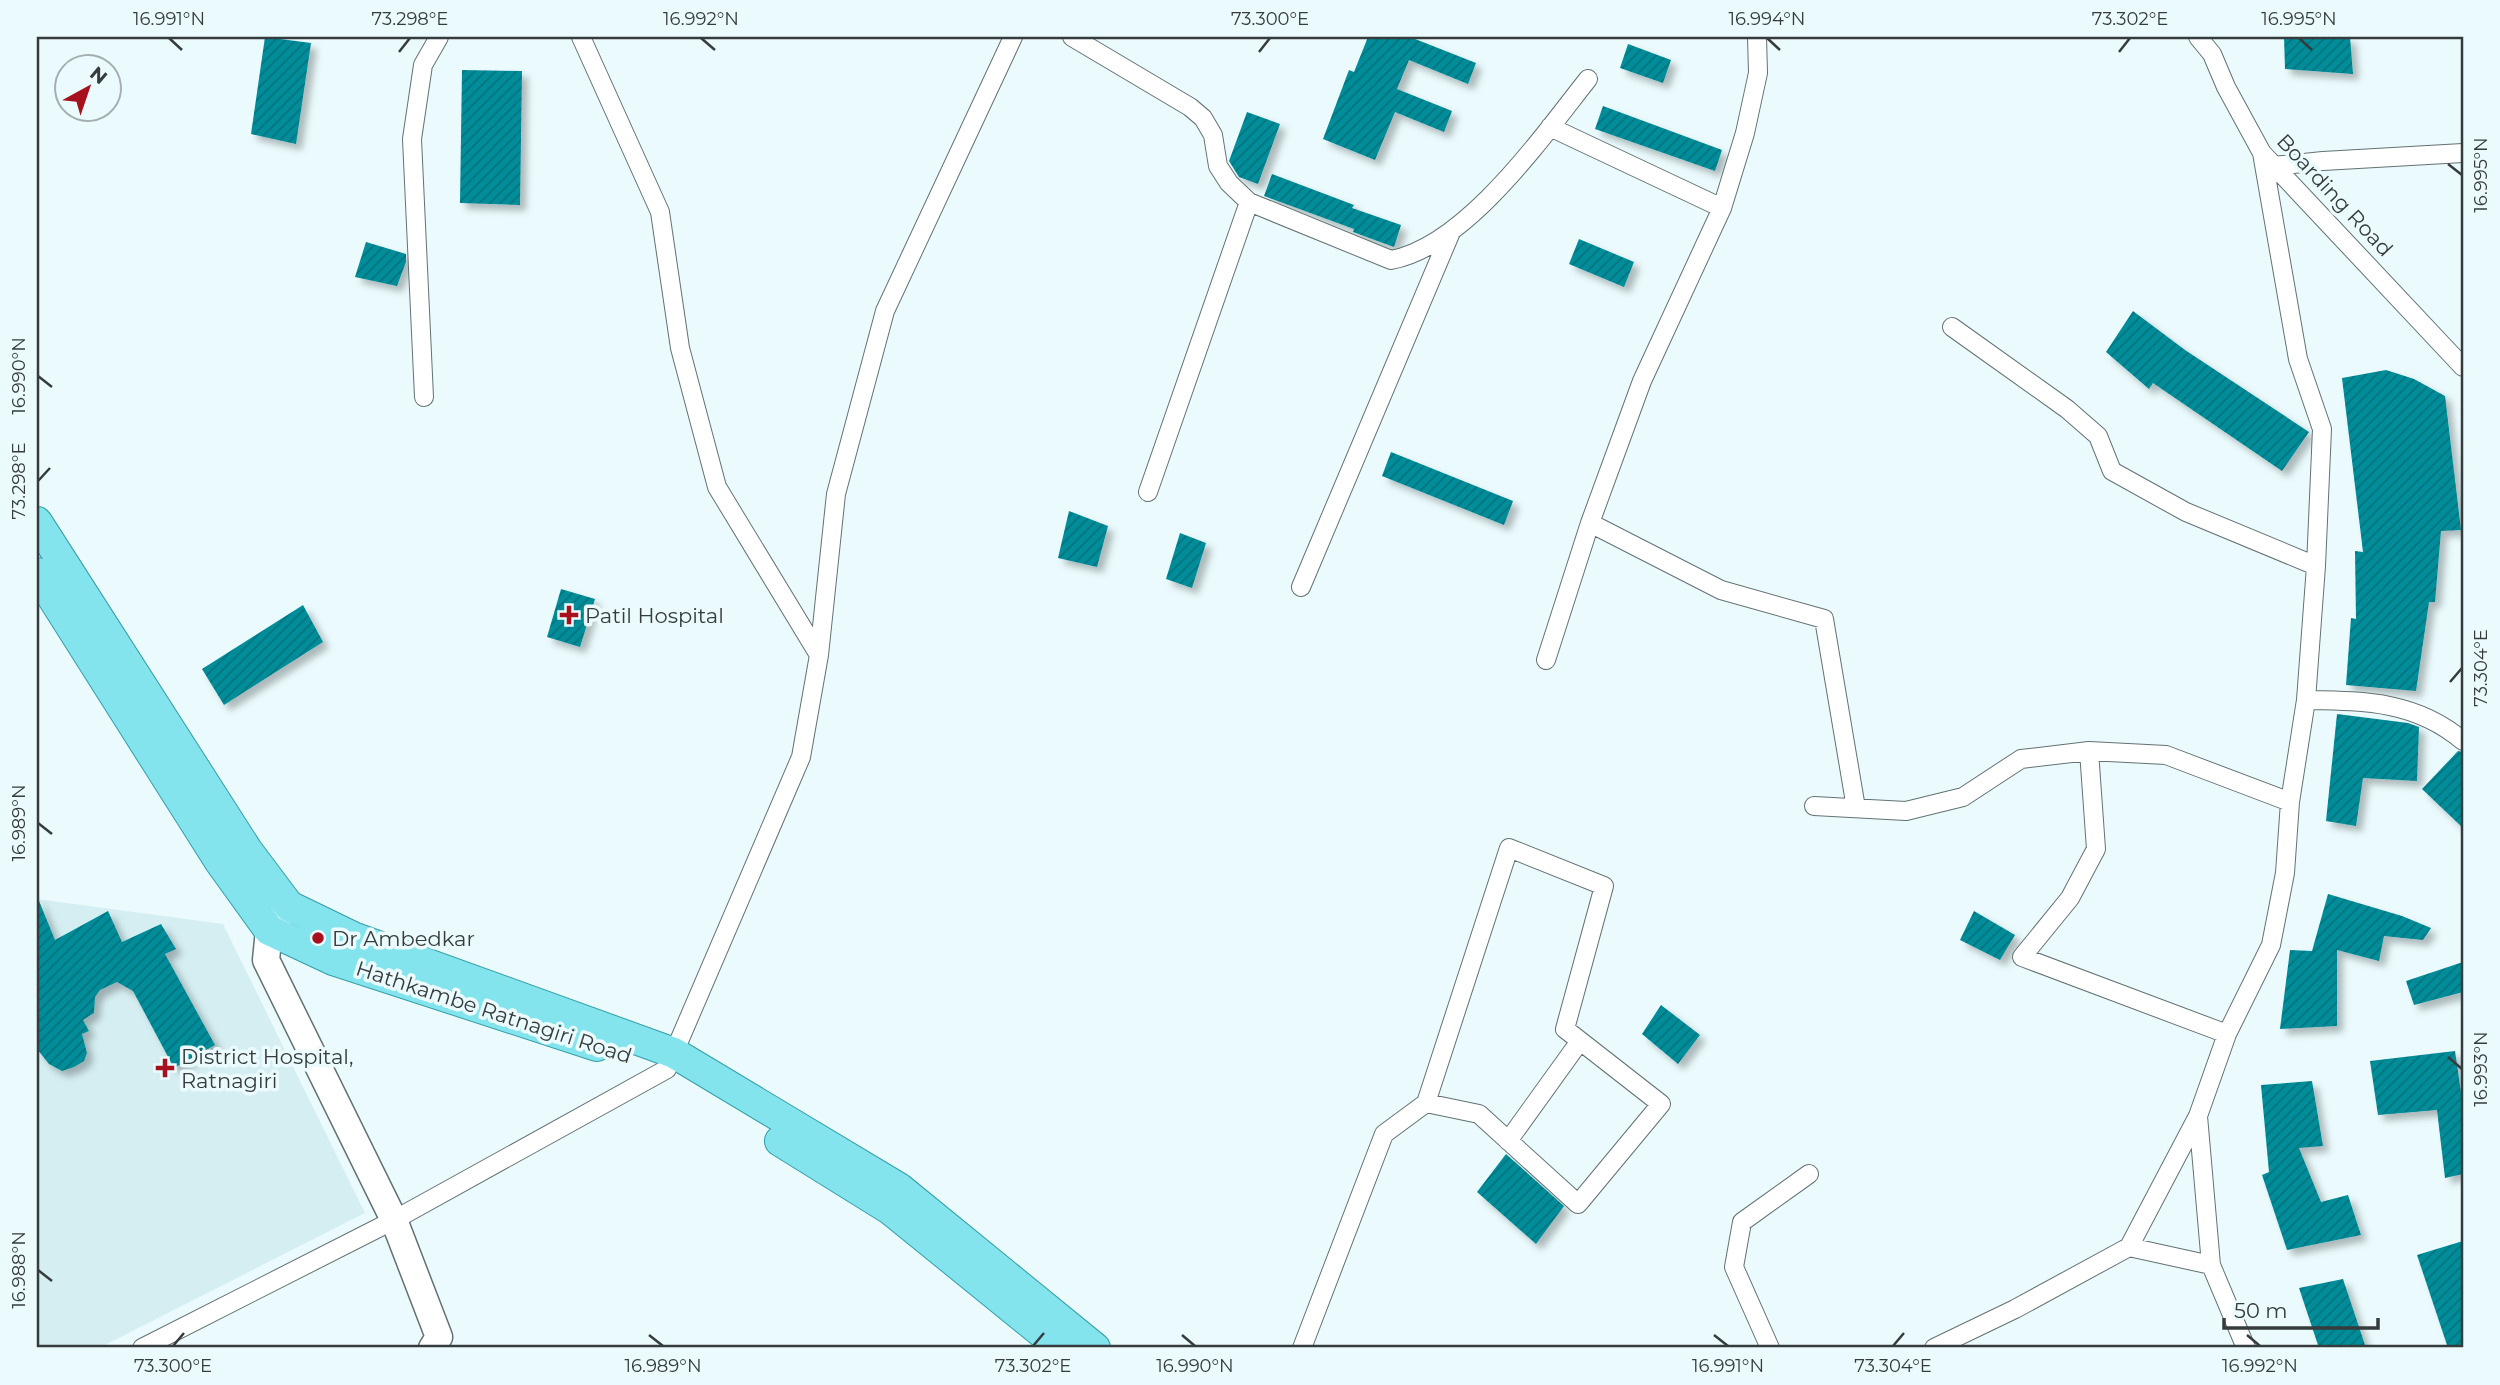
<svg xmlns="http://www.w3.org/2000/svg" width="2500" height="1385" font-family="Montserrat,sans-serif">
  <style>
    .built { fill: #d5eef1 }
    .building { fill: url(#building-hatch); filter: url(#shadow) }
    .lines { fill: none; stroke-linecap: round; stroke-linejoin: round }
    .street-casing { stroke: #637172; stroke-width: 20 }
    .secondary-casing { stroke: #637172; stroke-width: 29 }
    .primary-casing { stroke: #339ea8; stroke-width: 32 }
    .street { stroke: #fff; stroke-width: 18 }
    .secondary { stroke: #fff; stroke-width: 26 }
    .primary { stroke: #83e4ee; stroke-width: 30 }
    .ticks { fill: none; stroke: #363c3d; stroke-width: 2.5 }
    .poi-dot { fill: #a7111d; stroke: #ebfbfd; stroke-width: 2.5 }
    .labels { text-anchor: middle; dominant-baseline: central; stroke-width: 7; stroke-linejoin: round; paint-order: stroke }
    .street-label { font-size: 21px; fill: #363c3d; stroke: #ebfbfd }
    .poi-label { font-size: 21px; fill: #363c3d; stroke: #ebfbfd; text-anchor: start }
    .neatline { fill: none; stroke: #363c3d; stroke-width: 2.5 }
    .ticks-label { font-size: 18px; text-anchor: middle; fill: #363c3d }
  </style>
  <defs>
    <pattern id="building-hatch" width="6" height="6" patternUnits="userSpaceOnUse" patternTransform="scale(1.75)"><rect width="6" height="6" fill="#038d99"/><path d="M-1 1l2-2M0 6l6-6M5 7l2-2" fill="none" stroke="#06747e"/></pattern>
    <filter id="shadow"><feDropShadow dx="6" dy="6" stdDeviation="3.5" flood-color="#0004"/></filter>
  </defs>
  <rect width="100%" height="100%" fill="#ebfbfd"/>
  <path class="built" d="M37,899L223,924L365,1213L99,1348H37Z"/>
  <path class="building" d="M265,37L311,43L296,144L251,134Z
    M1368,37H1410L1476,63L1468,84L1409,60L1397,89L1452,111L1444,132L1395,112L1375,160L1323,139L1349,70L1354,72Z
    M2284,37H2350L2353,74L2285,69Z
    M1628,44L1671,60L1663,83L1620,68Z
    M462,70L522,71L520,205L460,203Z
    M1603,106L1722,150L1715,171L1595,129Z
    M1247,112L1280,124L1258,184L1239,177L1229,161Z
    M1272,174L1354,205L1352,208L1401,225L1394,247L1353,232L1354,229L1264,196Z
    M1579,239L1634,262L1624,287L1569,264Z
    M366,242L406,254V262L397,286L355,277Z
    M2133,311L2185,350L2309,432L2282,471L2153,383L2149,389L2106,352Z
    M2386,370L2414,379L2445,396L2461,530L2441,531L2435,602H2429L2416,691L2346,685L2351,618L2356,619L2355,551L2363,552L2342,378Z
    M1391,452L1513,501L1504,525L1382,476Z
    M1069,511L1108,526L1097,567L1058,558Z
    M1180,533L1206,543L1192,588L1166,579Z
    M561,589L595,599L580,647L547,637Z
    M303,605L323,642L224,705L202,669Z
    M2337,714L2408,723L2419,727L2417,781L2363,778L2356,826L2326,821Z
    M2458,751L2463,752V828L2422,789Z
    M2328,894L2402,916L2431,928L2423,940L2384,936L2379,961L2337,950V1026L2280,1029L2290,950L2312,951Z
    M37,896L55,940L108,911L122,942L161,924L176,949L165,954L215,1045L174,1068L133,991L117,982L100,990L95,997L94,1013L83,1020L89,1031L82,1034L87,1053L84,1061L74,1067L62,1071L49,1064L37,1049Z
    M1974,911L2015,935L2000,960L1960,940Z
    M2463,962V992L2414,1005L2406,981Z
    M1661,1005L1700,1035L1678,1064L1642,1034Z
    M2455,1051L2463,1106V1174L2445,1178L2437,1110L2378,1115L2370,1061Z
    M2312,1081L2323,1146L2299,1148L2321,1202L2348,1195L2361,1235L2287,1250L2262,1175L2269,1172L2261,1085Z
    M1506,1154L1564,1206L1536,1244L1477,1192Z
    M2463,1241V1348H2448L2417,1255Z
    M2343,1279L2366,1348H2319L2299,1288Z"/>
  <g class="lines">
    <defs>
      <path id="street" d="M581,37L660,212L680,348L717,487L819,655
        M1072,37L1190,107L1203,118L1213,135L1218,166L1229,183L1249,202L1391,260C1466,246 1542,137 1588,79
        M1757,37L1758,73L1745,133L1722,208L1642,381L1590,523L1721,590L1824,619L1856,808
        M2198,37L2212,54L2226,87L2262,153L2463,367
        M1550,127L1722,208
        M2273,166L2323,161L2463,153
        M1952,327L2067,409L2098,436L2112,471L2186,512L2316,566
        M424,397L412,139L423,65L439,37
        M1148,492L1249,202
        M1301,587L1451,232
        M1546,660L1590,523
        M2306,700C2365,701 2416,701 2463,741
        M2089,751L2096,849L2070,898L2022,957L2227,1034
        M1814,806L1906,811L1963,797L2021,759L2089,751L2166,755L2290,802
        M2198,1116L2211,1265L2129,1247L2198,1116L2227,1034L2271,945L2285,873L2290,802L2306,700L2316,566L2322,429L2298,359L2262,153
        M1508,1141L1580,1041
        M2211,1265L2246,1348
        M142,1348L394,1220L667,1069L801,757L819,655L836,494L885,311L1013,37
        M1302,1348L1384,1134L1426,1103L1509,848L1604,886L1565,1029L1661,1104L1578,1204L1479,1114L1426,1103
        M1770,1348L1734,1267L1742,1222L1809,1174
        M1934,1348L2015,1309L2129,1247"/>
      <path id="secondary" d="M281,915L269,930L266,960L394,1220L439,1337L432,1348"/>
      <path id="primary" d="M37,522L247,850L289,906L353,937L674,1053L899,1188L1095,1348
        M37,573L220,862L269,930L333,960L597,1046
        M780,1141L891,1210L1061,1348"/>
    </defs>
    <use href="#street" class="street-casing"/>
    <use href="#secondary" class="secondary-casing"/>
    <use href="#primary" class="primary-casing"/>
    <use href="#street" class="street"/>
    <use href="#secondary" class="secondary"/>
    <use href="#primary" class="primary"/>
  </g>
  <path class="ticks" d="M169,38L182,50M701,38L715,50M1767,38L1780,50M2299,38L2312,50M399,52L410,38M1259,52L1270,38M2119,52L2130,38M2448,164L2462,175M38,376L52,387M38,481L50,468M2450,682L2462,668M38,823L52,834M2448,1057L2462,1069M38,1270L52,1281M649,1335L663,1346M1182,1335L1195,1346M1714,1335L1728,1346M2247,1335L2260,1346M173,1346L184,1333M1033,1346L1044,1333M1893,1346L1904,1333"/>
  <g class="poi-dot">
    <path d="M565.5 604.5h7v7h7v7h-7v7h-7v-7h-7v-7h7z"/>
    <circle cx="318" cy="938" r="7"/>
    <path d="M161.5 1057.5h7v7h7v7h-7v7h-7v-7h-7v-7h7z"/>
  </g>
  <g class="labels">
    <g class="street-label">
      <text transform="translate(2335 195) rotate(47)">Boarding Road</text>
      <text transform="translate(494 1012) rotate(18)">Hathkambe Ratnagiri Road</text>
    </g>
    <g class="poi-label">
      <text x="585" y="615">Patil Hospital</text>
      <text x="332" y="938">Dr Ambedkar</text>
      <text x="181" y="1056">District Hospital,<tspan x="181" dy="24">Ratnagiri</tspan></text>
    </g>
  </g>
  <rect width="2500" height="1385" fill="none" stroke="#ebfbfd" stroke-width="77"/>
  <g transform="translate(88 88) rotate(40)"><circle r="33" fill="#ebfbfd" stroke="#a3afb0" stroke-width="2"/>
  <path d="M0-5L12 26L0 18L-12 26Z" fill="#a7111d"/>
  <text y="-10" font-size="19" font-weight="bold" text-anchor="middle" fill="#363c3d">N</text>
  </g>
  <path d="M2224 1318v10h154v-10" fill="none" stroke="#363c3d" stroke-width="3.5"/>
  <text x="2234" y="1318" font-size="21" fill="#363c3d" stroke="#ebfbfd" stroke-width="5" paint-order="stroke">50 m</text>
  <rect x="38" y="38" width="2424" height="1308" class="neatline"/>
  <g class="ticks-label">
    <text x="169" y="25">16.991°N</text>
    <text x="410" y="25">73.298°E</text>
    <text x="701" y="25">16.992°N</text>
    <text x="1270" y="25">73.300°E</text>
    <text x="1767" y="25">16.994°N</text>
    <text x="2130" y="25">73.302°E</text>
    <text x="2299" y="25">16.995°N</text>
    <text transform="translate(2481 175) rotate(-90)" y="6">16.995°N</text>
    <text transform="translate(19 376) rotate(-90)" y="6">16.990°N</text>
    <text transform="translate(19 481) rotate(-90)" y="6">73.298°E</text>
    <text transform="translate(2481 668) rotate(-90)" y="6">73.304°E</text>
    <text transform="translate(19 823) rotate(-90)" y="6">16.989°N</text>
    <text transform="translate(2481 1069) rotate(-90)" y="6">16.993°N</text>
    <text transform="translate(19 1270) rotate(-90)" y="6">16.988°N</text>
    <text x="173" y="1372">73.300°E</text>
    <text x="663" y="1372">16.989°N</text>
    <text x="1033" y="1372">73.302°E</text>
    <text x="1195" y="1372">16.990°N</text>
    <text x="1728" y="1372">16.991°N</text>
    <text x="1893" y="1372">73.304°E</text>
    <text x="2260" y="1372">16.992°N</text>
  </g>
</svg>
